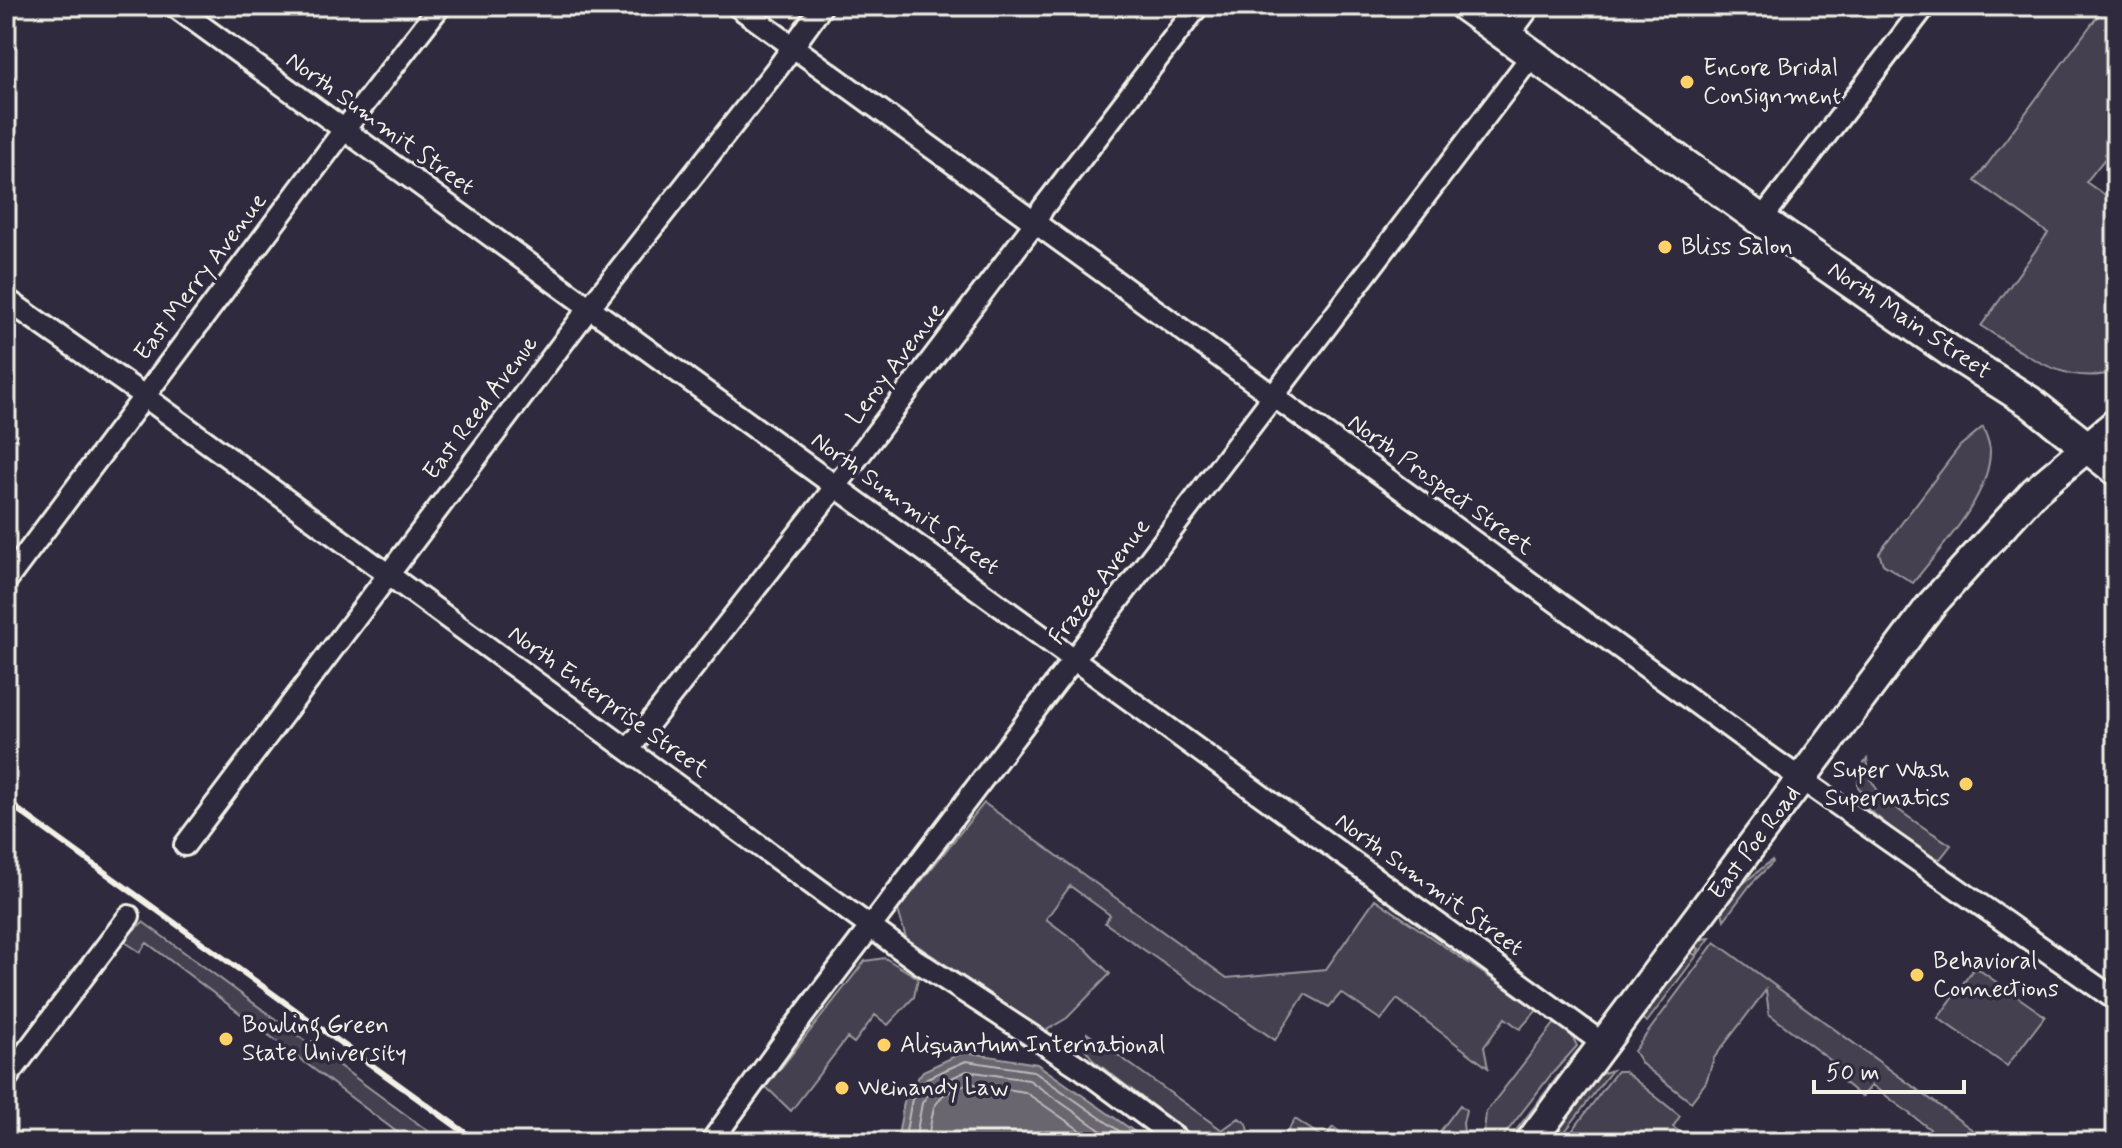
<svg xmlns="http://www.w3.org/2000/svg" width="2122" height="1148" font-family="Mynerve,sans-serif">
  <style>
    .green { fill: #454050; stroke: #9c989c; stroke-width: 2 }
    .water { fill: #6a6670; stroke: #a19ea0; stroke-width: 2 }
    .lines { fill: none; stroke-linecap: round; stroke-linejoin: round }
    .shore { stroke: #bdb9b8; stroke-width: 2 }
    .minor-casing { stroke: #f4f1e8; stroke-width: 26 }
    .secondary-casing { stroke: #f4f1e8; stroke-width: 34 }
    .primary-casing { stroke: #f4f1e8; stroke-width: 36 }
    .minor { stroke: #2f2a3d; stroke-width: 20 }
    .secondary { stroke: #2f2a3d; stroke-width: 28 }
    .primary { stroke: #2f2a3d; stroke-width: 30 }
    .rail { stroke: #f4f1e8; stroke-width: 6 }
    .poi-dot { fill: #ffd166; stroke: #2f2a3d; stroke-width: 3 }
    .labels { text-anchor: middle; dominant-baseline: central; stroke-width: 7; stroke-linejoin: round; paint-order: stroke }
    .poi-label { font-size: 24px; fill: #f4f1e8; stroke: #2f2a3d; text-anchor: start }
    .street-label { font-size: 24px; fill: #f4f1e8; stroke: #2f2a3d }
  </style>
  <rect width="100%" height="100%" fill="#2f2a3d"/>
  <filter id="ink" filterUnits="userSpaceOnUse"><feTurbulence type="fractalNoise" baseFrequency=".0125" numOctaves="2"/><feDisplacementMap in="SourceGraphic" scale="16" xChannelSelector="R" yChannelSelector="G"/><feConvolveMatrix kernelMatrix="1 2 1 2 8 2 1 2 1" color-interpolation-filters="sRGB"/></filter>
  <g filter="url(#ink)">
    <path class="green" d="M2105,6H2116V145L2086,182L2116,203V371C2066,389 2021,351 1981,326L2048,233L1975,181Z
      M1983,427C1986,435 1990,443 1990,451C1990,498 1940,548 1913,583L1883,564L1879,553L1960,446Z
      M1867,759C1868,765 1869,773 1871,779C1880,803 1929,830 1951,845L1940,859L1923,854L1868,809L1870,801L1858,787V771Z
      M984,803L1227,978L1326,969L1375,899L1537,1010L1520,1029L1505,1018L1484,1047L1488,1068L1397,999L1381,1020L1341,993L1329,1007L1305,994L1275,1040L1105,923L1110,915L1070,886L1046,919L1086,949L1110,974L1067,1018L1045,1031L906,938L898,910Z
      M1772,860L1773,862L1751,884L1724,920L1722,911L1739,887Z
      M143,922L443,1142H410L147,943L140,952L122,940Z
      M1710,938L1647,1022L1641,1018L1690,952L1695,955L1699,949L1695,946L1701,939Z
      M1715,942L1989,1142H1947L1872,1085L1862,1097L1836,1076L1834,1063L1769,1014L1766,990L1714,1058L1706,1082L1691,1102L1642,1064L1634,1051Z
      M885,958L918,978L914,997L888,1025L875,1015L854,1043L847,1038L791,1111L766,1087L865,961Z
      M1975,967L2045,1016L2007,1066L1938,1018Z
      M1554,1024C1565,1025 1573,1036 1577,1046L1550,1076L1499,1142H1487L1484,1133L1486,1112Z
      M1087,1033L1222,1130L1239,1118L1247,1124L1252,1142H1201L1094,1061L1085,1049Z
      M1578,1050L1575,1061L1515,1142H1507Z
      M1612,1070L1557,1142H1548L1598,1075Z
      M1617,1071H1624L1680,1116L1673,1127L1693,1142H1564Z
      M1460,1105L1466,1110L1463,1123L1465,1142H1432Z
      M1295,1119L1324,1138L1333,1127L1353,1142H1281Z"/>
    <path class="water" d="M964,1052L1037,1064L1142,1137L1144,1142H897L905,1096L923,1071Z"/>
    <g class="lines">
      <path class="shore" d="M904,1142L912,1099L927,1078L966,1061L1033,1071L1135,1142
        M915,1142L922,1103L934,1086L967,1071L1029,1080L1117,1142
        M927,1142L934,1107L943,1095L969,1083L1025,1092L1097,1142"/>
      <defs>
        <path id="minor" d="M174,6L1605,1045
          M737,6L1774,760L2116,1000
          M1508,36L1530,6
          M1761,220L1925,6
          M6,299L144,396L917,961L1081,1068L1181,1142
          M6,581L344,130L440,6
          M629,749L836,486L1035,223L1043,208L1198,6
          M185,845L589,308L779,66L822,6
          M6,1079L129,916
          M711,1142L793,1029L1533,54"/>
        <path id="secondary" d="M1530,1142L1931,605L2035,491L2116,423"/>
        <path id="primary" d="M1465,6L1761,220L1950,351L2030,402L2116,470"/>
      </defs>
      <use href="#minor" class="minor-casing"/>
      <use href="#secondary" class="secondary-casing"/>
      <use href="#primary" class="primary-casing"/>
      <use href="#minor" class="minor"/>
      <use href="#secondary" class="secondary"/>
      <use href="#primary" class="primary"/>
      <path class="rail" d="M6,801L478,1142"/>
    </g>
  </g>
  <g class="poi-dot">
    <circle cx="1687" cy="82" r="8"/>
    <circle cx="1665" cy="247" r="8"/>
    <circle cx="1966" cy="784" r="8"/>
    <circle cx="1917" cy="975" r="8"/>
    <circle cx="226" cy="1039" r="8"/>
    <circle cx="884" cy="1045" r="8"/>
    <circle cx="842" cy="1088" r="8"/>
  </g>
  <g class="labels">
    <g class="poi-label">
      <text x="1703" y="68">Encore Bridal<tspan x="1703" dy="28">Consignment</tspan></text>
      <text x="1681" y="247">Bliss Salon</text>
      <text x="1950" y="770" text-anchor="end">Super Wash<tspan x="1950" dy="28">Supermatics</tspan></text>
      <text x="1933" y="961">Behavioral<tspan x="1933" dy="28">Connections</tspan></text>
      <text x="242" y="1025">Bowling Green<tspan x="242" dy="28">State University</tspan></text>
      <text x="900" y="1045">Aliquantum International</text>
      <text x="858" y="1088">Weinandy Law</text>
    </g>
    <g class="street-label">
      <text transform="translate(380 124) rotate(36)">North Summit Street</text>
      <text transform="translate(201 277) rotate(-53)">East Merry Avenue</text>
      <text transform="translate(1909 321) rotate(34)">North Main Street</text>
      <text transform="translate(896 364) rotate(-53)">Leroy Avenue</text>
      <text transform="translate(481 408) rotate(-53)">East Reed Avenue</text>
      <text transform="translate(1440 485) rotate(36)">North Prospect Street</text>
      <text transform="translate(905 504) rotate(36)">North Summit Street</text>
      <text transform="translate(1100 582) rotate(-53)">Frazee Avenue</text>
      <text transform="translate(608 702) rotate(36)">North Enterprise Street</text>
      <text transform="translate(1755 843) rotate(-53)">East Poe Road</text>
      <text transform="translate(1429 885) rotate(36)">North Summit Street</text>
    </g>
  </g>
  <rect width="2122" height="1148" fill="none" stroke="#2f2a3d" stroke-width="32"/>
  <rect x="16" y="16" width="2090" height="1116" fill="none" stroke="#f4f1e8" stroke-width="3" filter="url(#ink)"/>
  <path d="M1814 1080v12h150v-12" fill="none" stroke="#f4f1e8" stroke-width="4"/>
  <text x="1826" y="1080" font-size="24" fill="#f4f1e8" stroke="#2f2a3d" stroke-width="6" paint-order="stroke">50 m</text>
</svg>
